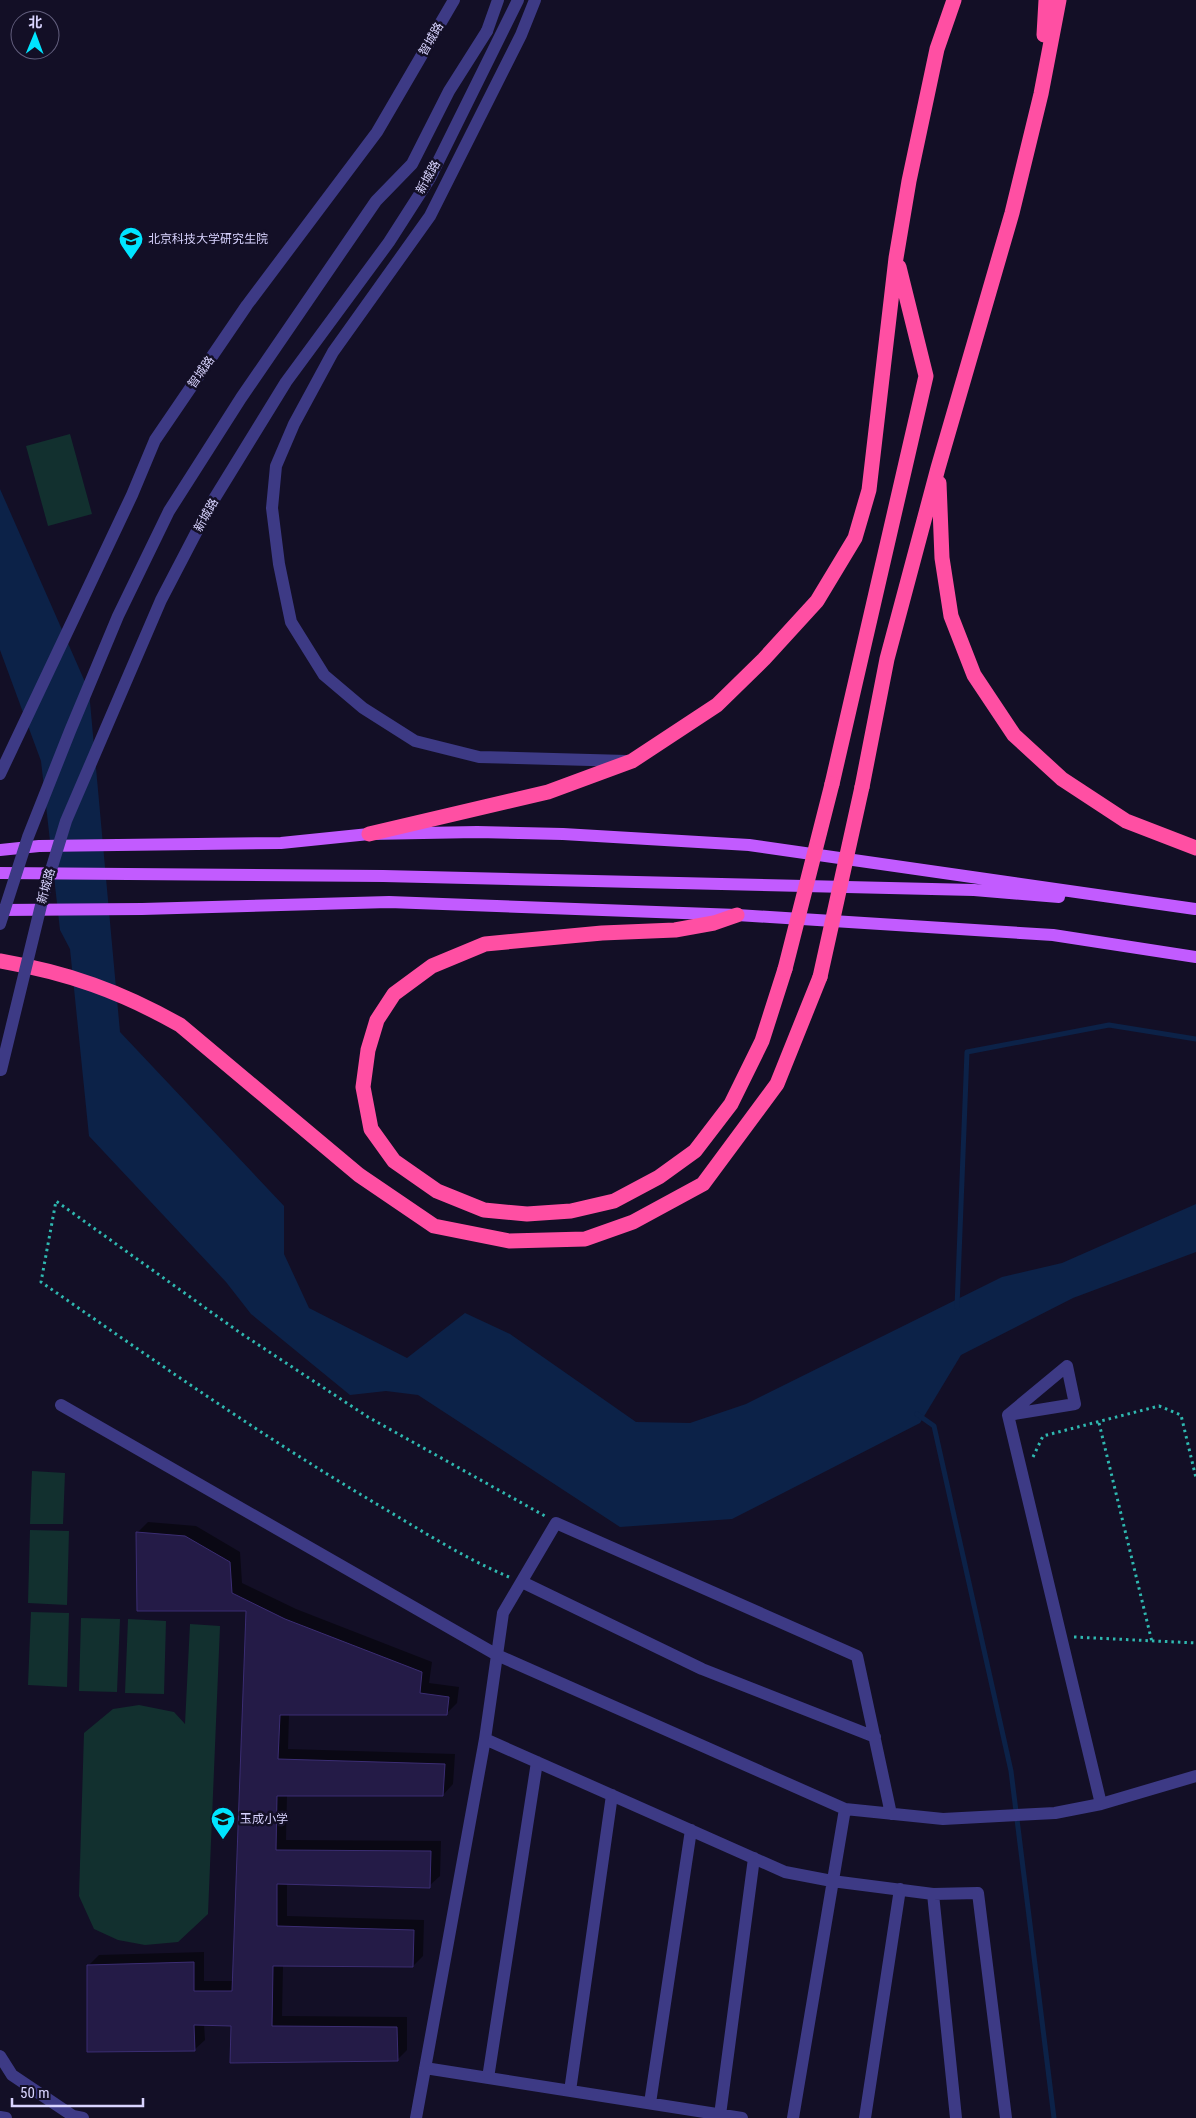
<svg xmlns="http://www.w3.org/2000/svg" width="1196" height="2118" font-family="'Roboto Condensed','Noto Sans SC',sans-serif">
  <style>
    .green { fill: #12302f }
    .water { fill: #0c2248 }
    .shadow { fill: #0007 }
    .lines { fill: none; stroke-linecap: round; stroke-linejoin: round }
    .stream { stroke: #0c2248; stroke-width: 5 }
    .building { fill: #241b47; stroke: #3b2d73 }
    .path { stroke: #2fb8b0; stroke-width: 3; stroke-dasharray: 2.5 4; stroke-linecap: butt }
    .minor { stroke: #3d3a85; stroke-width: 12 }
    .major { stroke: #c25bff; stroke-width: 12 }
    .highway { stroke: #ff4fa3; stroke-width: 15 }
    .minor-bridge { stroke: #3d3a85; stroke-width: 12 }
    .highway-bridge { stroke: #ff4fa3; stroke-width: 15 }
    .labels { text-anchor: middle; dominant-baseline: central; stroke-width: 5; stroke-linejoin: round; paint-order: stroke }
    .street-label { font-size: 12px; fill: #d9d4ff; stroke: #130f26 }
    .poi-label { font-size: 12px; fill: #d9d4ff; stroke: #130f26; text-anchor: start }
  </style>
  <rect width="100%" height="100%" fill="#130f26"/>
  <path class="green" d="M70,434L92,514L48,526L26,446Z
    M32,1471L65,1473L63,1524H30Z
    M30,1530L69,1531L67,1605L28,1603Z
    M31,1612L69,1613L67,1687L28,1685Z
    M81,1618L120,1619L117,1692L79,1691Z
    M128,1619L166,1621L164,1694L125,1693Z
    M190,1624L220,1626L208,1914L178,1942L145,1945L118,1940L94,1929L79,1896L84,1733L113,1709L139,1705L174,1712L185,1724Z"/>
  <path class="water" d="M0,489L89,691L120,1032L284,1206V1254L309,1308L407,1358L465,1313L510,1334L636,1422L690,1423L746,1404L1002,1277L1062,1263L1196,1204V1252L1073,1298L961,1355L920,1423L732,1519L620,1527L418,1395L386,1391L350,1395L251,1314L226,1282L89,1136L70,949L60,930L41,761L0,650Z"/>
  <path class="shadow" d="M148,1522L196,1526L240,1552L242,1583L296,1609L432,1662L429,1683L459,1687L457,1703L447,1713L289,1714L288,1749L455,1754L453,1784L443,1795H287L286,1840L441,1841L440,1876L429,1886L287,1883V1916L424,1920L423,1956L413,1966L283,1965L282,2016L407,2017V2050L397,2060L232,2024H204L205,2040L194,2050L88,1966L99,1955L204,1952V1981H234L248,1610L138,1532Z"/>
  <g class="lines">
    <path class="stream" d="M957,1307L967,1052L1109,1025L1196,1039
      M917,1414L934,1426L1011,1771L1054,2118"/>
  </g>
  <path class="building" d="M136,1532L185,1536L230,1562L232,1593L285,1619L422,1672L420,1693L449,1697L447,1715H280L278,1759L445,1764L443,1796H277L276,1850L431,1851L430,1888L277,1884V1926L414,1930L413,1967L273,1966L272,2026L397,2027L398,2061L230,2063L231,2026L194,2025L195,2051L87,2052V1965L194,1962V1991H232L246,1611H137Z"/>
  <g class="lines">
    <path class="path" d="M1099,1423L1152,1642
      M1033,1457L1043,1436L1159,1406L1181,1415L1196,1478
      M509,1577C464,1558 422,1531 380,1506C263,1437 152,1359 41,1282L56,1201L239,1332L368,1417L545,1516
      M1074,1637L1196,1643"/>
    <path class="minor" d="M535,0L521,35L430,216L333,352L294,424L276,466L272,508L279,564L291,622L324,675L363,708L415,741L479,757L627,761
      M487,31L498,0
      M0,774L132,495L155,440L247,305L377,132L454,0
      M61,1405L497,1655L485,1739L416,2118
      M1008,1415L1067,1366L1075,1404L1008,1415L1101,1804
      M522,1582L702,1669L875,1737
      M485,1739L785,1872L832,1881L933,1894L978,1893L1006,2118
      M891,1814L857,1656L556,1523L503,1613L497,1655L845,1809L943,1819L1055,1813L1101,1804L1196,1776
      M933,1894L956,2118
      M0,2056L12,2075L73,2116L83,2118
      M425,2068L742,2118
      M488,2078L537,1762
      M570,2091L612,1795
      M650,2103L691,1830
      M720,2115L754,1858
      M0,2117L6,2118
      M793,2118L845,1809
      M865,2118L900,1889"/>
    <path class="major" d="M0,850L39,846L281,843L369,834L477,832L563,834L749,845L1195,909
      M0,873L383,876L974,890L1059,897
      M0,910L142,909L389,902L737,915L1053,935L1196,957"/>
    <path class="highway" d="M1044,35L1046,0
      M939,483L942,558L951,616L974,675L1014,735L1062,779L1126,821L1196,848
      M832,784L926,376L899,267
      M862,787L887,659L938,468L1012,213L1041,94L1059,0
      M369,834L548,792L632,761L717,705L764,659L817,601L855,538L869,490L896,258L909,181L937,49L954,0
      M737,915L714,923L675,930L602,933L485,944L432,966L394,994L377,1020L368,1050L363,1087L371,1129L394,1161L437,1191L484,1210L527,1214L571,1211L614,1201L659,1177L695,1151L731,1104L762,1041L785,969
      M0,961C68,973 120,991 180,1025L359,1175L434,1226L509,1241L585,1239L633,1222L703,1184L777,1084L820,977"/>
    <path class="minor-bridge" d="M0,924L28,837L70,731L118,616L169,511L241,398L376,201L412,164L449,91L487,31
      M1,1070L44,893L66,821L161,600L211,504L286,382L389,242L430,178L518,0"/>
    <path class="highway-bridge" d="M785,969L832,784
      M820,977L862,787"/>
  </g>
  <defs>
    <symbol id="university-pin" viewBox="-11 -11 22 30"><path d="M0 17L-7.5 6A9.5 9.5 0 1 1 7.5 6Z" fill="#00e5ff" stroke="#130f26"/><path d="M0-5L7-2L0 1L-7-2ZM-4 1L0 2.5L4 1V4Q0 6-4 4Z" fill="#111"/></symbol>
    <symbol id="school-pin" viewBox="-11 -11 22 30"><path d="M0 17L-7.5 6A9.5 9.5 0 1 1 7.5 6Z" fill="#00e5ff" stroke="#130f26"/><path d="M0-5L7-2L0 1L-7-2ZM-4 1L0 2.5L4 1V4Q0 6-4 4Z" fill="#111"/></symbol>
  </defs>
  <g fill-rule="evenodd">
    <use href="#university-pin" x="117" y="225" width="28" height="38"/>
    <use href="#school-pin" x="209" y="1805" width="28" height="38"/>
  </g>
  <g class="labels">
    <g class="street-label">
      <text transform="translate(431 39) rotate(-60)">智城路</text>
      <text transform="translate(428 177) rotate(-61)">新城路</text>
      <text transform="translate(201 372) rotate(-55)">智城路</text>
      <text transform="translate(206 515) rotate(-61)">新城路</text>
      <text transform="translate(46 886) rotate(-74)">新城路</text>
    </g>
    <g class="poi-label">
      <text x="148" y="239">北京科技大学研究生院</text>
      <text x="240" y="1819">玉成小学</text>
    </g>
  </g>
  <g transform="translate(35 35) rotate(1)"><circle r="24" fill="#130f26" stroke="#625e7d"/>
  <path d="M0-4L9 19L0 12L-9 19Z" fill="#00e5ff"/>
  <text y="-8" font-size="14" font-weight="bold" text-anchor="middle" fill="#d9d4ff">北</text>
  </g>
  <path d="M12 2098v8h131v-8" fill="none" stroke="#d9d4ff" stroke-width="2.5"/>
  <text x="20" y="2098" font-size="15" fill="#d9d4ff" stroke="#130f26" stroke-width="4" paint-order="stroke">50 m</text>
</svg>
